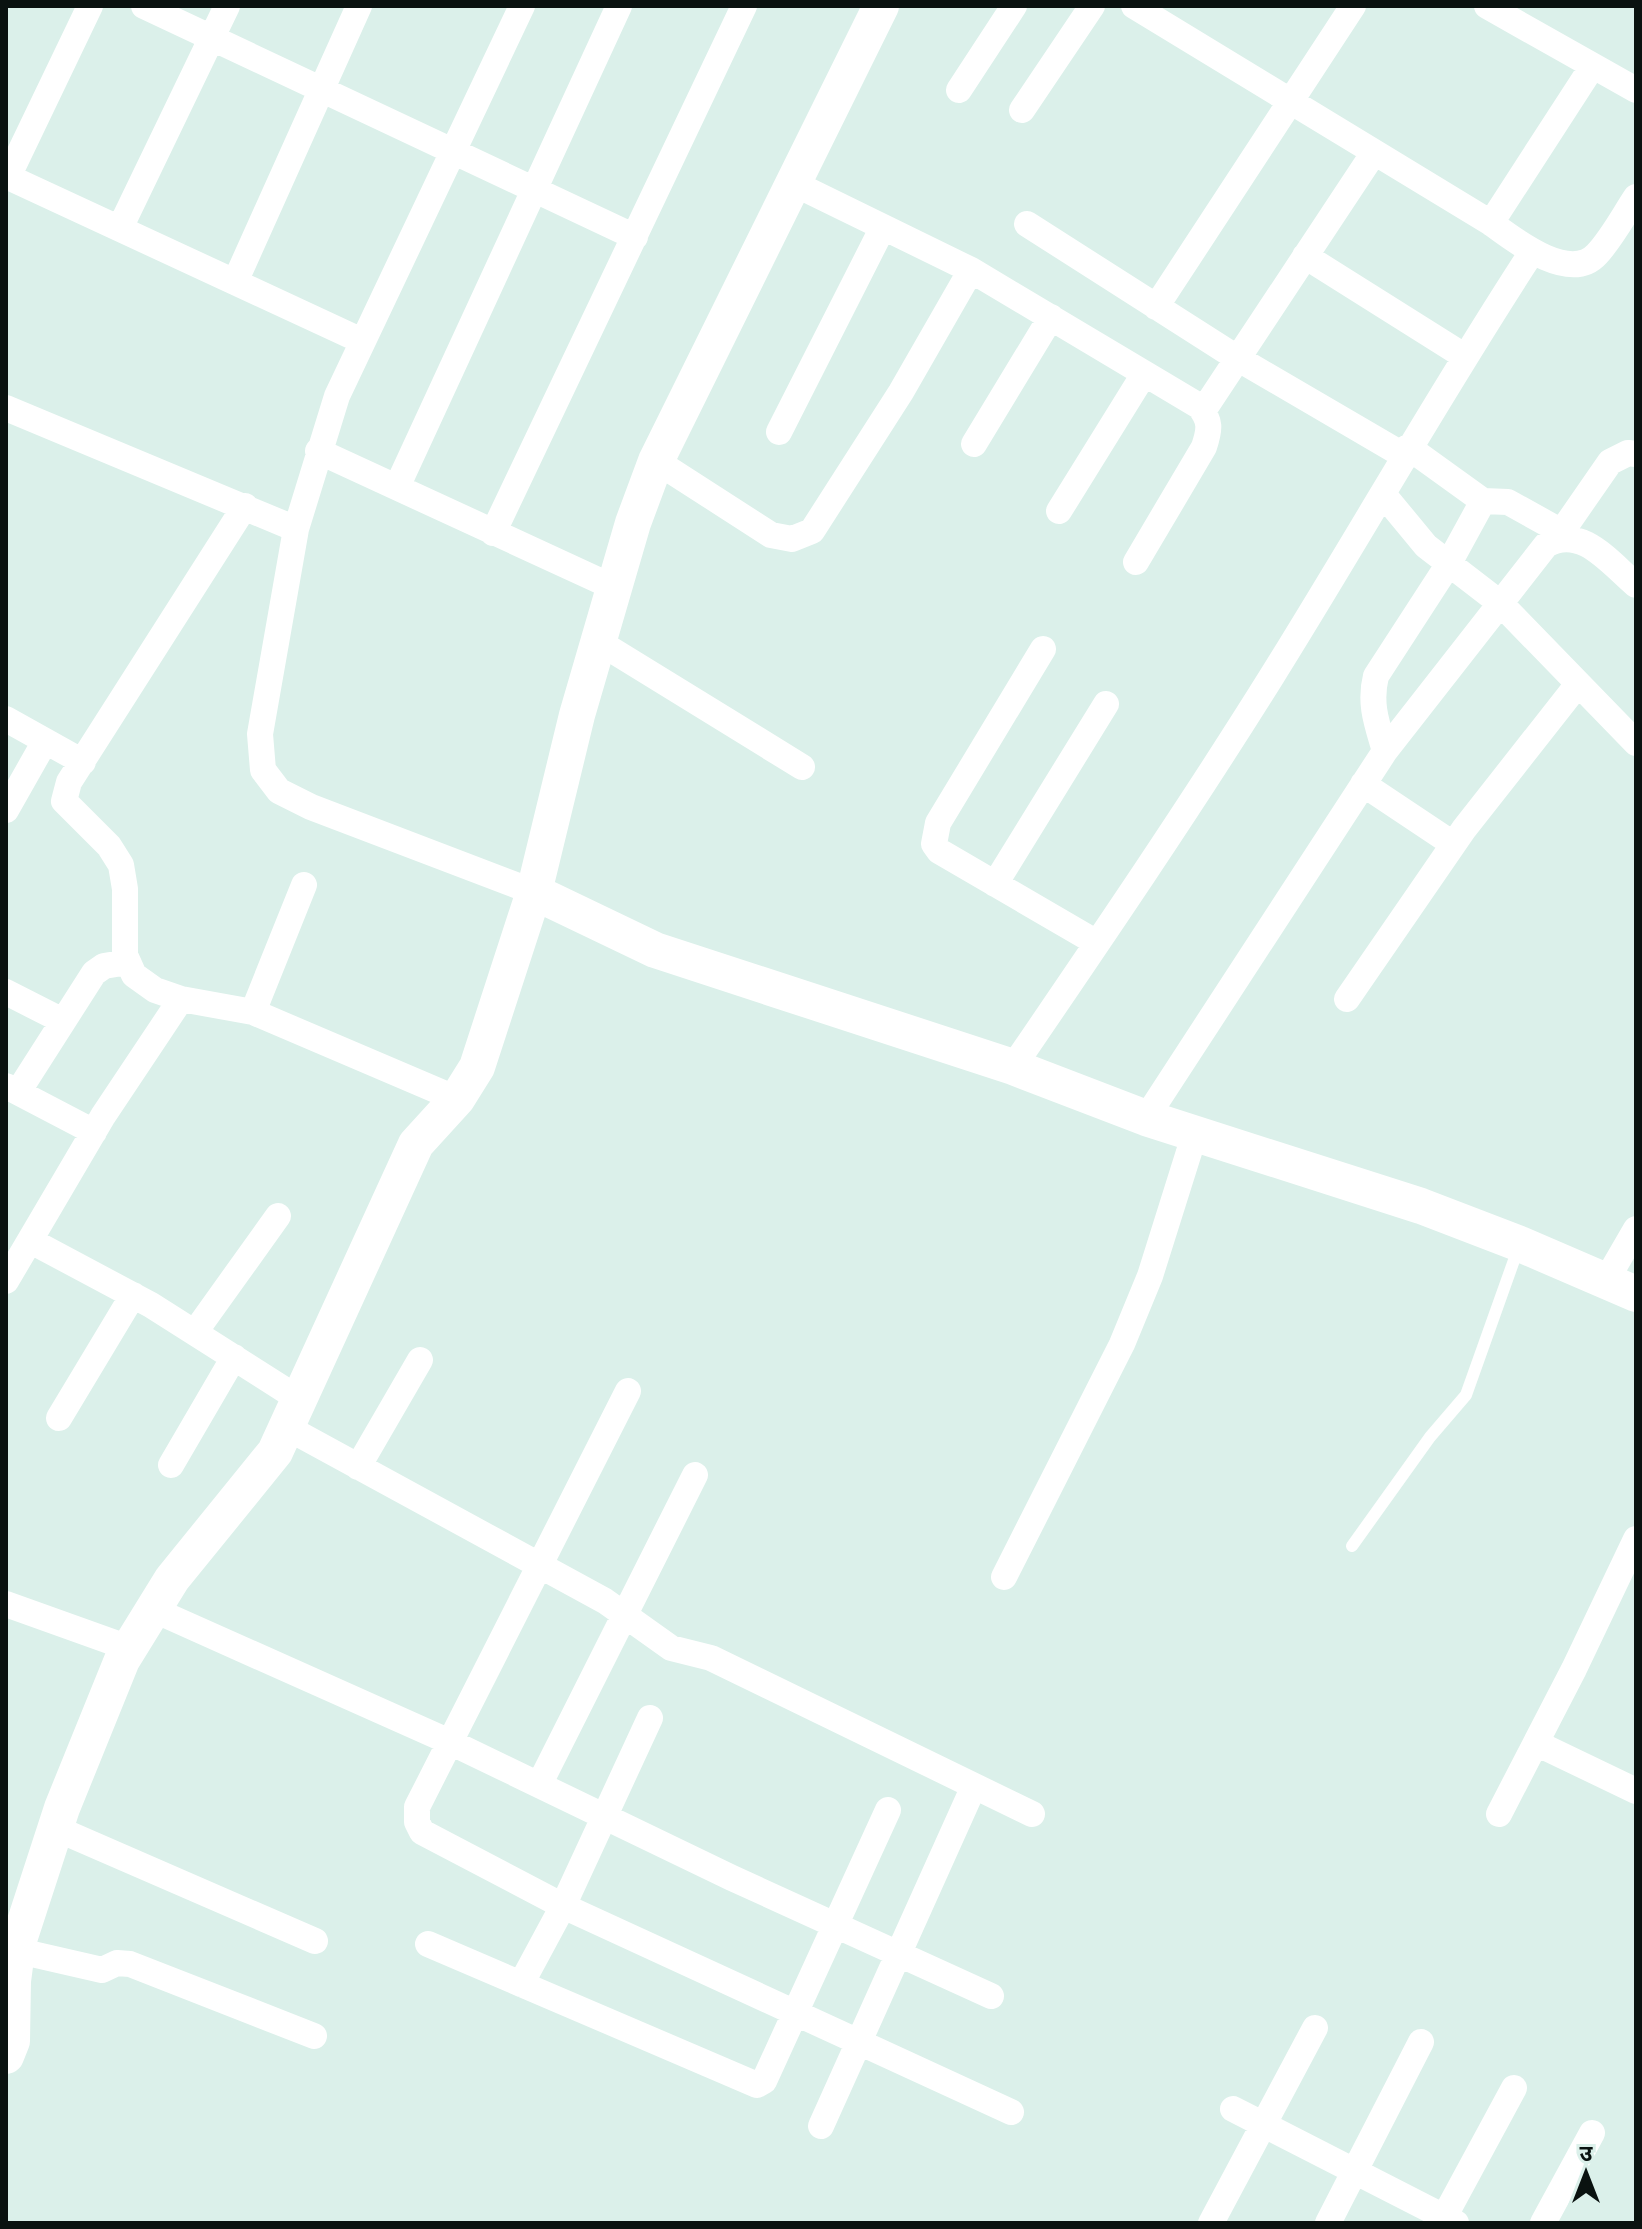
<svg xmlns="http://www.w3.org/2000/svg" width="1642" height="2229" font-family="'DejaVu Sans','Noto Sans Devanagari',sans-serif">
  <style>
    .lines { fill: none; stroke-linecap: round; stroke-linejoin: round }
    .lane { stroke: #fff; stroke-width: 12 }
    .street { stroke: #fff; stroke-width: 26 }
    .secondary { stroke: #fff; stroke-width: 36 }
  </style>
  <rect width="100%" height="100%" fill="#dbf0ea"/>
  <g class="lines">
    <path class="lane" d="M1352,1546L1430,1437L1466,1395L1518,1249"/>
    <path class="street" d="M144,6L635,237
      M522,6L337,396L296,529L260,734L263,770L279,791L311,807L534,892
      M1134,6L1491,223C1514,240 1570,284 1597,254C1612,238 1624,215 1636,197
      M1487,6L1636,90
      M959,90L1014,6
      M1022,110L1092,6
      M6,176L362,341
      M8,177L90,6
      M795,184L971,270L1199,406C1211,421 1210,429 1204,447L1136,562
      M1491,223L1592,67
      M1027,224L1237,358L1403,455
      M120,228L227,6
      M1305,256L1464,356
      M235,282L359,6
      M1156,307L1353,6
      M6,408L296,529
      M1203,411L1373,154
      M779,432L883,227
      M974,444L1051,317
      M1408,447L1483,501L1508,502L1562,532
      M318,451L613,587
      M656,461L771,535L792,539L812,531L901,392L971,270
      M397,487L619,6
      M1383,494L1426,546L1500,603L1636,743
      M245,506L69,782L64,801L109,846L121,865L125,889V955L134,975L155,990L181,999L253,1012L457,1099
      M1059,511L1144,374
      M493,533L744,6
      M1558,537L1610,462L1628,453L1636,454
      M599,642L802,767
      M1043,649L938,823L934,844L939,851L1097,943
      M6,719L83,762
      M1385,751C1377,724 1369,704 1376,676L1448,565L1483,501
      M1363,784L1453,844
      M6,810L44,743
      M995,884L1106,704
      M6,992L63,1021
      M1347,999L1464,829L1578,684
      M253,1012L304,885
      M1013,1067C1101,938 1189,809 1272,676C1360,535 1441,391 1532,252
      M6,1086L94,1132
      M18,1092L94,973L104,966L128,962
      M1146,1118L1385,751L1546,545C1581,524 1610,563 1636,585
      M31,1241L151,1305L299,1399
      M1607,1279L1636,1229
      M6,1281L103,1116L181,999
      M195,1332L278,1216
      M628,1391L417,1807V1822L422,1832L563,1906L1011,2112
      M59,1418L133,1295
      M286,1427L605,1601L671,1648L711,1658L1032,1814
      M171,1465L234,1357
      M358,1467L420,1360
      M1004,1577L1122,1344L1150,1276L1195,1133
      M6,1604L129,1648
      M152,1609L450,1742L732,1878L991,1996
      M1536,1743L1636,1791
      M539,1785L695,1475
      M1499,1814L1574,1669L1636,1539
      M55,1828L315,1941
      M428,1944L757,2085L764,2081L888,1810
      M6,1948L102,1970L117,1963L130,1964L314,2036
      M521,1984L563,1906L650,1718
      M1233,2109L1456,2223
      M821,2126L974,1786
      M1211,2223L1315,2028
      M1328,2223L1421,2042
      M1441,2223L1514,2088
      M1543,2223L1592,2133"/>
    <path class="secondary" d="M534,892L655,950L1013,1067L1146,1118L1421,1206L1520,1244L1636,1294
      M6,2056L12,2041L13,1981L18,1943L62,1808L122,1660L172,1579L275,1452L416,1144L457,1099L477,1067L534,892L577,715L633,523L656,461L881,6"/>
  </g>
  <rect width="1642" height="2229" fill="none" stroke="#0a1210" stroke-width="16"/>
  <g transform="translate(1586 2173)" stroke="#dbf0ea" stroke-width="6" paint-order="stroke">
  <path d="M0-6L14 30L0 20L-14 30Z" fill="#0a1210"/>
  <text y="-12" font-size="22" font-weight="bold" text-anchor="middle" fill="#0a1210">उ</text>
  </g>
</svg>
